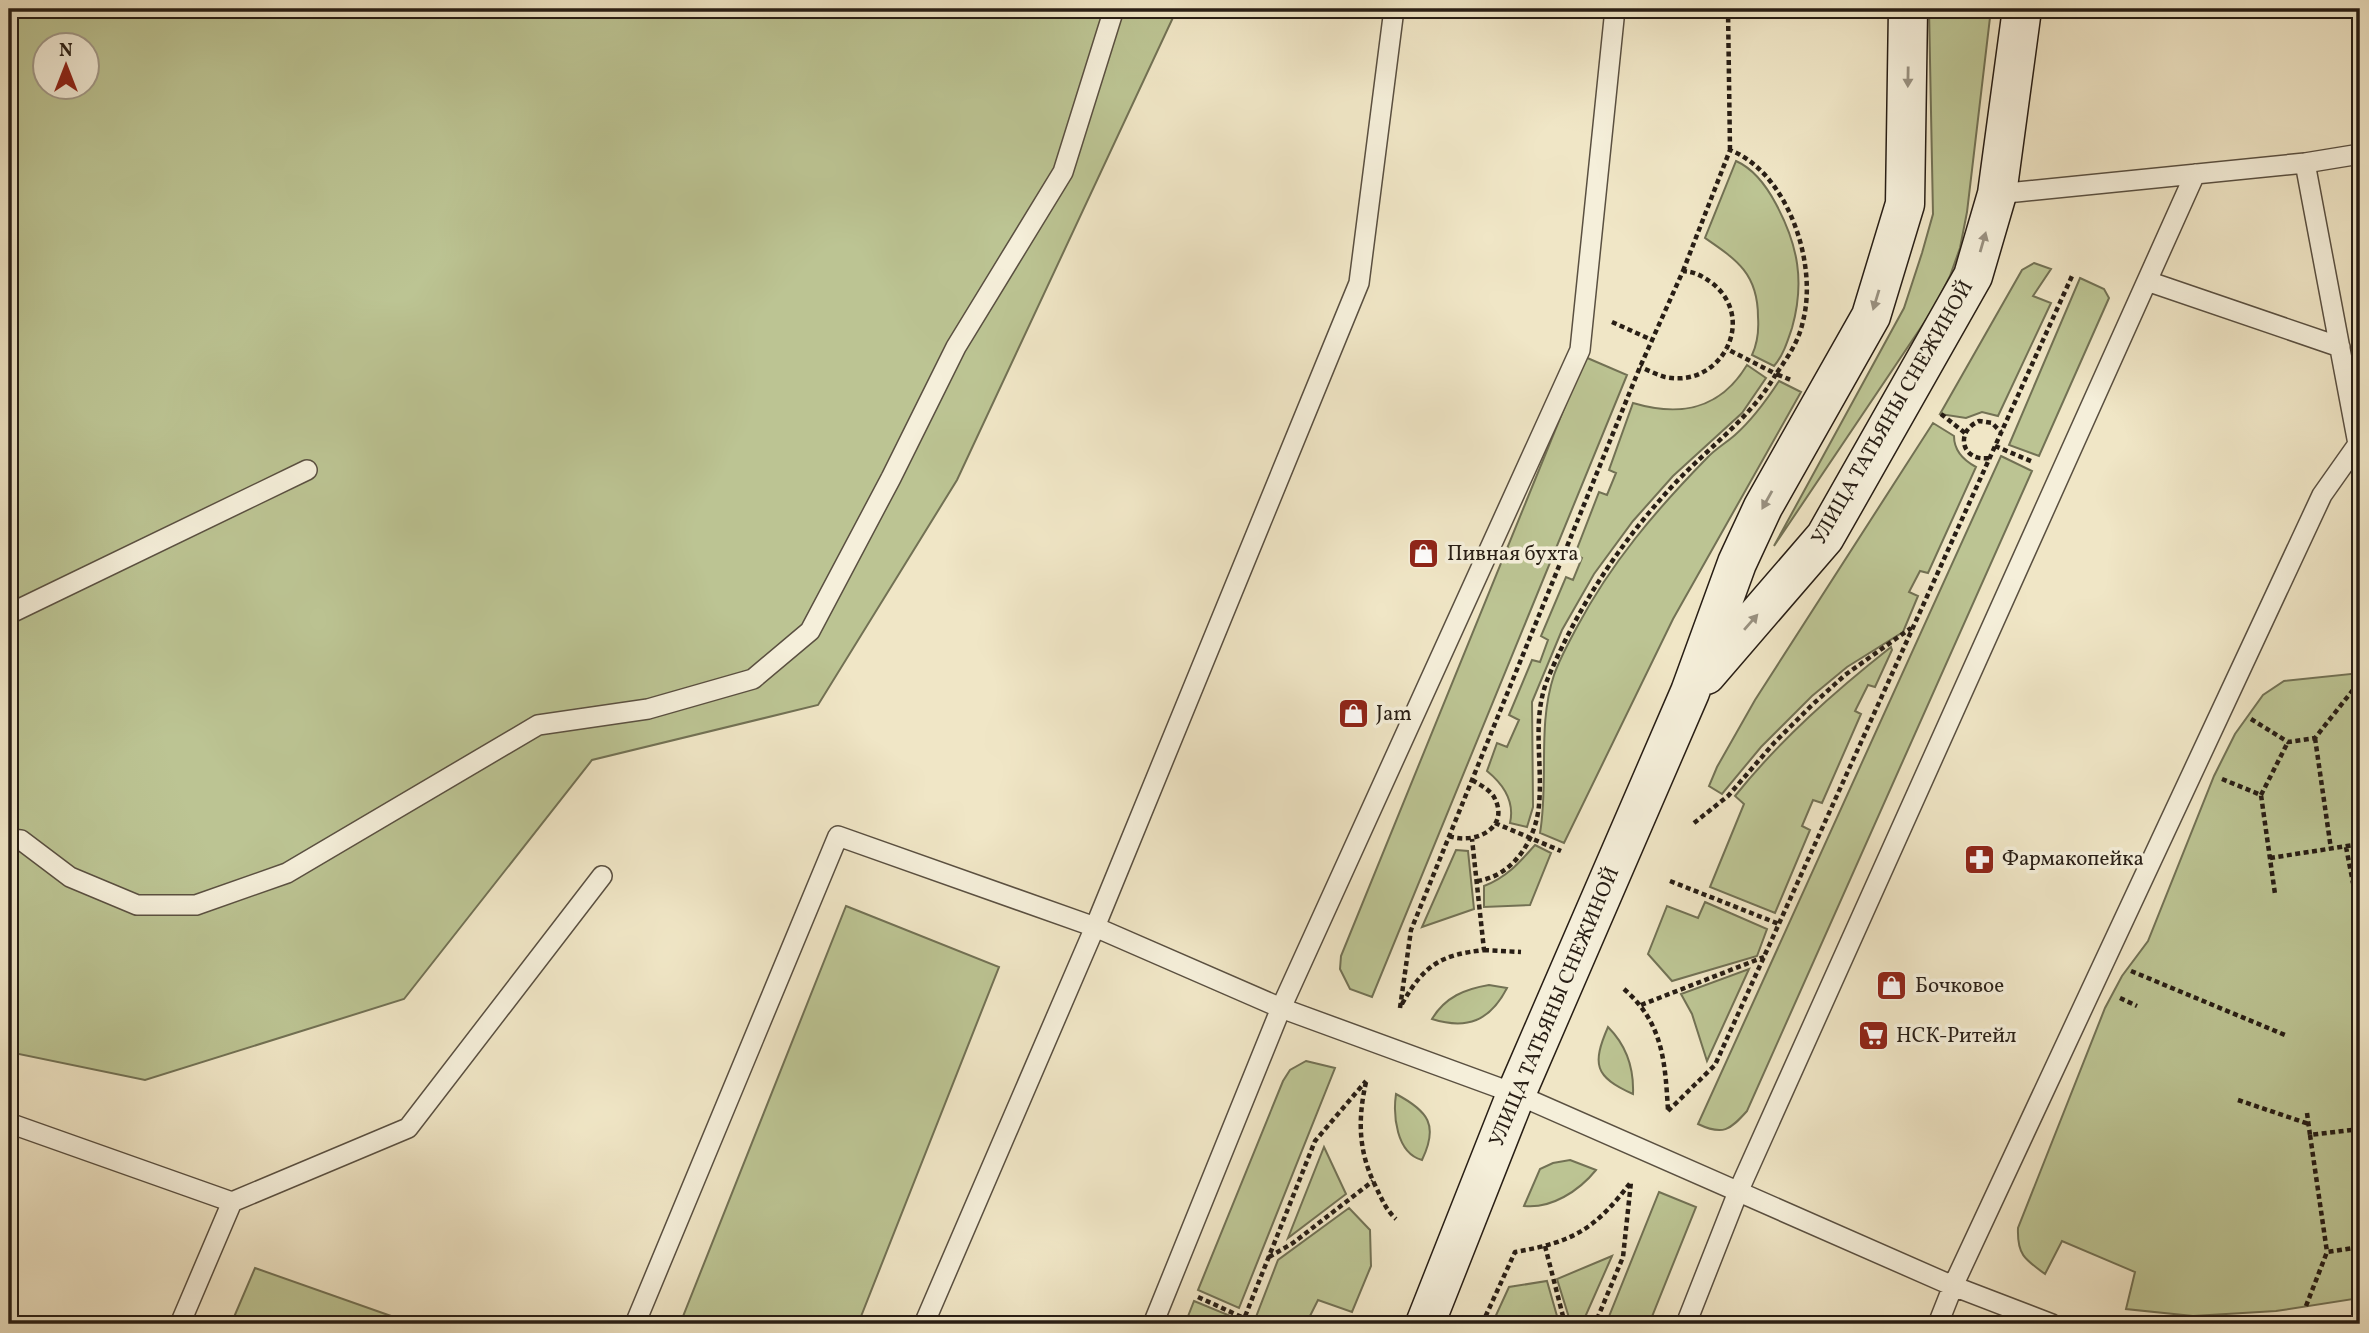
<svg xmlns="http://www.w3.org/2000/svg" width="2369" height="1333" font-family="Vollkorn,serif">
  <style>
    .green { fill: #bcc493; stroke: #727154; stroke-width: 2; fill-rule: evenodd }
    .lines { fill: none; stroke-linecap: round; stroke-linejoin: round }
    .lane-casing { stroke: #5a5041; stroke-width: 22 }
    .secondary-casing { stroke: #281e15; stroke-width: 41 }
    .path { stroke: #281e15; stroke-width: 4.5; stroke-dasharray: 5 3.5; stroke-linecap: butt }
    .lane { stroke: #f5efda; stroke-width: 19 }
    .secondary { stroke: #f5efda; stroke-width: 38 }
    .oneway { fill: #999181 }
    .labels { text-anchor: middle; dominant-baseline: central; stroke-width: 7; stroke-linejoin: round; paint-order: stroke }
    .street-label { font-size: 21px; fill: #281e15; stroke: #f5efda }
    .poi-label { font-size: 21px; fill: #281e15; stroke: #f5efda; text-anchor: start }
  </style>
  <rect width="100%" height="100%" fill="#f0e6c6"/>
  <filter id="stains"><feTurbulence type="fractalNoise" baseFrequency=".00286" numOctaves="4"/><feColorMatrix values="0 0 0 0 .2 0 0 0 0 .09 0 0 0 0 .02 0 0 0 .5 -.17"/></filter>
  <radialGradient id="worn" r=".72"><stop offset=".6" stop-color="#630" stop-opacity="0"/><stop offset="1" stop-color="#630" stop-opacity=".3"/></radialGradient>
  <path class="green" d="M9,9H1177L957,480L818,705L592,760L404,999L145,1080L9,1052ZM46,46H88V88H46Z
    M1929,9H1991L1967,212L1960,248L1950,276L1934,308L1774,546L1904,308L1922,253L1933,214Z
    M1736,161C1754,169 1767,187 1776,204C1798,245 1805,282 1792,328C1788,340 1783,356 1774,366L1752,355C1758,342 1759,331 1758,317C1758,274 1737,260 1705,238Z
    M2034,263L2051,269L2033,296L2051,303L1998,416L1982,412L1966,418L1940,414L2022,270Z
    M2080,278L2104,289L2109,298L2039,456L2009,445Z
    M1585,357L1627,375L1372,997L1350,989L1340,969L1341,956Z
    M1747,365L1766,378L1742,413L1673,476L1633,521L1594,574L1562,630L1532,702L1533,807L1527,827L1510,823C1515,801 1503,784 1487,771L1497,743L1507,747L1519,720L1509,715L1532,660L1540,662L1548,640L1541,636L1566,577L1573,580L1582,558L1575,554L1599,492L1607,495L1616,473L1609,470L1633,403C1680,417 1720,410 1747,365Z
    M1779,381L1801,392L1673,619L1564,843L1540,833C1549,781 1537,726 1554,675C1560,658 1569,642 1577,627C1611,563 1656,510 1707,458C1715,449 1726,443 1735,435C1753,419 1766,401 1779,381Z
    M1933,423L1954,436C1954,451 1963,460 1976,467L1928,573L1920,571L1909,592L1918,596L1903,632L1847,667L1812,696L1761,747L1722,794L1709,786L1717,767L1755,700Z
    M2001,456L2032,471L1747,1111C1730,1130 1723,1136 1698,1124Z
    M1891,647L1892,650L1875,687L1868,685L1855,711L1861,714L1822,803L1813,800L1802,826L1810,830L1775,913L1710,887L1744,804L1735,796C1781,739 1834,692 1891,647Z
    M2360,673V1298L2276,1311L2193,1316L2126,1309L2135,1272L2062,1241L2045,1274C2024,1259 2017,1254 2018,1228L2105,1008L2122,976L2148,941L2214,776L2235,734L2263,695L2284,681Z
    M1535,845L1551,853L1530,905L1484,907V886C1507,877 1519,863 1535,845Z
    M1456,850L1468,851L1474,909L1422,927Z
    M1705,902L1767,929L1757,956L1672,981L1648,954L1667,906L1698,918Z
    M846,906L999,967L858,1324H680Z
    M1749,969L1707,1061L1692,1014L1681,994Z
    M1489,985L1507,988C1490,1021 1467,1030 1432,1019C1445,997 1465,989 1489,985Z
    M1608,1027C1626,1045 1634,1069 1633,1094C1594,1077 1592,1064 1608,1027Z
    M1306,1061L1335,1068L1239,1308L1198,1290L1283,1081L1290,1070Z
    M1396,1094C1428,1111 1439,1125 1422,1160C1396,1153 1393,1115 1396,1094Z
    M1324,1147L1346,1194L1288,1238Z
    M1570,1160L1596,1170C1579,1191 1551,1209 1524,1206L1540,1169L1553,1163Z
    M1659,1192L1696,1207L1649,1324H1606Z
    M1349,1208L1370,1230L1371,1266L1352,1312L1318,1300L1306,1324H1274L1256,1317L1278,1260Z
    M1612,1256L1582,1324H1571L1557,1279Z
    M255,1268L411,1323L231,1324Z
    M1547,1281L1559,1323L1492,1324L1509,1287Z
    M1194,1301L1233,1317L1231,1324H1185Z"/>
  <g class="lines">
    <defs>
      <path id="lane" d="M1394,9L1359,283L1095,927L1281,1008L1516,1094L1953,1286L2052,1324
        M1997,194L2305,163
        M2147,281L2340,347
        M9,614L307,470
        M9,839L21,840L70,877L137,905H196L287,873L538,725L648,709L753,679L810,631L891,478L956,347L1063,172L1114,9
        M9,1123L232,1202L180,1324
        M232,1202L408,1128L602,876
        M635,1324L838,836L1095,927L924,1324
        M1153,1324L1281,1008L1580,350L1615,9
        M1686,1324L1738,1192L2195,174
        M1938,1324L1953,1286L2322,495L2358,444L2305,163L2360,154"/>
      <path id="secondary" d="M1706,675L1825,537L1973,276L1997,194L2022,9
        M1425,1324L1516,1094L1690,692L1737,563L1763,507L1871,316L1905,204L1908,9"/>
    </defs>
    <use href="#lane" class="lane-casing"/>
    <use href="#secondary" class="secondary-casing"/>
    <path class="path" d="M1728,9L1730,150
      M1683,271L1730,150C1788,173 1818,264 1803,321C1799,341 1788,357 1776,374L1791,380
      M1612,322L1652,340
      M1941,414L1965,433
      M1995,446L2033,462
      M1989,458C1962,462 1954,432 1979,421L1992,423L2001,432
      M2251,719L2288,742L2315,738L2360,681
      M2315,738L2331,849
      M2222,779L2261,795L2275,894
      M2261,795L2288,742
      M1495,823L1561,851
      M1694,823L1728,796L1774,743L1812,705L1845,675L1911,628
      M1449,836C1475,845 1511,828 1494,797C1490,790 1479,784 1472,780
      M2346,847L2353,883
      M2270,858L2360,844
      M1477,881C1514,876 1536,839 1539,805C1543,762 1531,719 1548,678C1579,604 1624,537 1679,479C1713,444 1752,416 1776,374L1727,349
      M1670,881L1779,924
      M1484,950L1521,952
      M2131,971L2285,1035
      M1624,989C1663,1023 1665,1061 1668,1110
      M2120,998L2137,1006
      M1402,1004C1424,965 1440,955 1484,950L1472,839
      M1641,1005L1764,957
      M1400,1008L1411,930L1640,367L1683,271C1696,272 1702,276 1712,283C1758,319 1721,389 1665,377C1657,375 1648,370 1640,367
      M1366,1082C1358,1118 1358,1149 1374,1183C1381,1197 1385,1209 1396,1219
      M2238,1100L2309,1124
      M1668,1111L1715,1065L2072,276
      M2307,1113L2310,1135L2360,1129
      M2310,1135L2327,1252
      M1545,1246L1565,1324
      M1269,1257L1293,1243L1373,1181
      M1198,1297L1257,1324
      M2306,1306L2327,1252L2360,1247
      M1242,1324L1315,1141L1366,1081
      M1482,1324L1515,1252C1574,1242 1595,1229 1631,1182L1623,1257L1595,1324"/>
    <use href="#lane" class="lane"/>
    <use href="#secondary" class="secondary"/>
  </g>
  <defs><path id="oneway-solid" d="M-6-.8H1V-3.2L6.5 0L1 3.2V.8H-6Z" transform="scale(1.75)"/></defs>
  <g class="oneway">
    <use href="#oneway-solid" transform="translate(1908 77) rotate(91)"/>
    <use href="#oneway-solid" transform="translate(1983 242) rotate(-74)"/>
    <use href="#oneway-solid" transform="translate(1876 300) rotate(107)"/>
    <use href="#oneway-solid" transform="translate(1767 500) rotate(119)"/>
    <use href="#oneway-solid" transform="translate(1751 622) rotate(-49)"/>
  </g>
  <defs>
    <symbol id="shop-square" viewBox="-11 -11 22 22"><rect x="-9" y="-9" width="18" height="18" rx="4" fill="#8f2418" stroke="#f5efda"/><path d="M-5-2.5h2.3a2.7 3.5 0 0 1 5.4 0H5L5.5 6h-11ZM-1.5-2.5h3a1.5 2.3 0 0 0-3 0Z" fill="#fff"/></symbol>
    <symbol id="pharmacy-square" viewBox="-11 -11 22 22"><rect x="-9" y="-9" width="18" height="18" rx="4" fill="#8f2418" stroke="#f5efda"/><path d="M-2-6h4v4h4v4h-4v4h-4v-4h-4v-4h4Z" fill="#fff"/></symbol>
    <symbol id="supermarket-square" viewBox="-11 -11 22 22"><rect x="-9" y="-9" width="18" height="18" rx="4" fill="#8f2418" stroke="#f5efda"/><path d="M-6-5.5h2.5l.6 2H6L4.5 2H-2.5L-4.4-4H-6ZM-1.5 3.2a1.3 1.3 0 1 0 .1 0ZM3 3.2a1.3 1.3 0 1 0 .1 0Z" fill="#fff"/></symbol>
  </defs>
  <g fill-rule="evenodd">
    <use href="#shop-square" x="1406" y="536" width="35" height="35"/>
    <use href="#shop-square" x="1336" y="696" width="35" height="35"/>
    <use href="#pharmacy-square" x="1962" y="842" width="35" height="35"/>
    <use href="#shop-square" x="1874" y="968" width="35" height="35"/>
    <use href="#supermarket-square" x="1856" y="1018" width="35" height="35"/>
  </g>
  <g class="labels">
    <g class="street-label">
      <text transform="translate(1893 413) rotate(-60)">УЛИЦА ТАТЬЯНЫ СНЕЖИНОЙ</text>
      <text transform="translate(1555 1007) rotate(-67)">УЛИЦА ТАТЬЯНЫ СНЕЖИНОЙ</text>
    </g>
    <g class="poi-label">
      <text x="1447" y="554">Пивная бухта</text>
      <text x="1376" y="714">Jam</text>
      <text x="2002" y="859">Фармакопейка</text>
      <text x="1915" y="986">Бочковое</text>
      <text x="1896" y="1036">НСК-Ритейл</text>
    </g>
  </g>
  <rect width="2369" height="1333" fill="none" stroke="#f0e6c6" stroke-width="35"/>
  <rect x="10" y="10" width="2348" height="1312" fill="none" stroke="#281e15" stroke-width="3.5"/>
  <rect x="18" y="18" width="2334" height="1298" fill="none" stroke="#281e15" stroke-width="2"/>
  <g transform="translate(66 66)"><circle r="33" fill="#f5efda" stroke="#a39b8b" stroke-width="2"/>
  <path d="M0-5L12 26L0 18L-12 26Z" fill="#8f2418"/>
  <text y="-10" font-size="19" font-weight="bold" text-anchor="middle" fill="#281e15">N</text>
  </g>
  <rect width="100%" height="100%" filter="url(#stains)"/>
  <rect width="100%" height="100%" fill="url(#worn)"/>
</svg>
